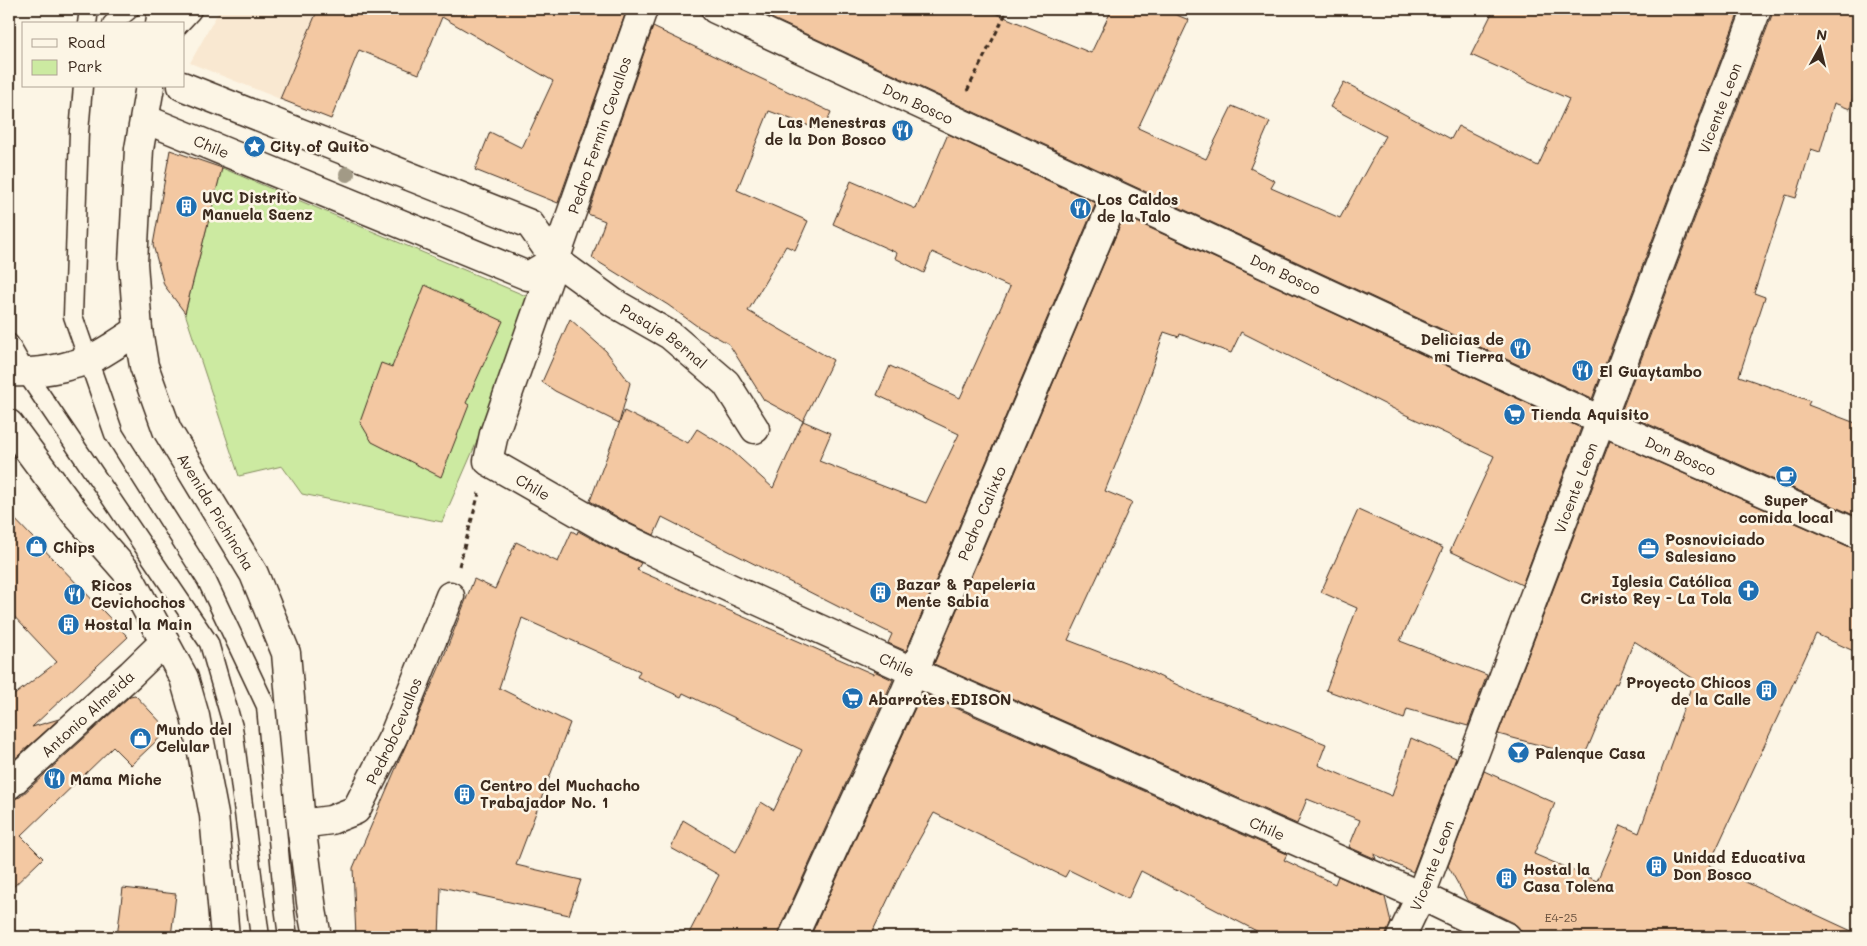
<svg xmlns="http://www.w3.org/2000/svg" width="1867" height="946" font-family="Mali,sans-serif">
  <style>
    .built { fill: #f9e8d1 }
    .green { fill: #cceaa1; stroke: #848a60 }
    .building { fill: #f3c8a2; stroke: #3b2a1e }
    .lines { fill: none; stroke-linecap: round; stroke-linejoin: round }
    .lane-casing { stroke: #3b2a1e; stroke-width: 21 }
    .street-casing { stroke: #3b2a1e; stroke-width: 31 }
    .primary-casing { stroke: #3b2a1e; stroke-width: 31 }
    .path { stroke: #3b2a1e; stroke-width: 3; stroke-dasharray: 5 4; stroke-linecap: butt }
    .lane { stroke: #fcf5e5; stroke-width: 18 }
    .street { stroke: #fcf5e5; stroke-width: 28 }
    .primary { stroke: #fcf5e5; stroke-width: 28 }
    .tree { fill: #a29a86 }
    .labels { text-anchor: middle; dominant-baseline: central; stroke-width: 5; stroke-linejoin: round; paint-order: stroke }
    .number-label { font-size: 12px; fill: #69523f }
    .street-label { font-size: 15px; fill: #3b2a1e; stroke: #fcf5e5 }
    .poi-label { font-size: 15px; font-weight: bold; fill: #3b2a1e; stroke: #fcf5e5; text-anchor: start }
  </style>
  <rect width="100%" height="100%" fill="#fcf5e5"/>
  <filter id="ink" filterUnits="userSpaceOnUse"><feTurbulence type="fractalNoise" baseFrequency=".02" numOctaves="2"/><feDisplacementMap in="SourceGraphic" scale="10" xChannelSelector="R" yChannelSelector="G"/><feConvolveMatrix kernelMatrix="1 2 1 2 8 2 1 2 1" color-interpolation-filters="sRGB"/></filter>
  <g filter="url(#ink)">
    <path class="built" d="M220,9H318L280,99L190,63Z"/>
    <path class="green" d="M222,168L538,301L442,522L302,494L282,466L239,476L185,313Z"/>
    <path class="building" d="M318,9H627L558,203L475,170L490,132L522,148L553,81L442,17L419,74L359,50L331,119L280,99Z
      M752,9H985L1091,53L1112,9H1162L1189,20L1138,128L1206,159L1232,106L1270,122L1250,168L1275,181L1271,188L1340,218L1385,136L1330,107L1344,82L1451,139L1458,126L1538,166L1569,99L1471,55L1494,9H1740L1592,399Z
      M1772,9H1858V75L1850,109L1834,103L1820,152L1811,149L1796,198L1786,195L1754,293L1765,297L1739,376L1810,401L1808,405L1858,424V517L1621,412L1772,15Z
      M653,27L831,112L823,131L769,111L737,190L808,221L795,250L786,246L748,311L833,360L803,421L764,400L729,344L697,326L668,305L592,258L605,221L588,214Z
      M948,134L1096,203L906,651L888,643L892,634L662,517L654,535L621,519L590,501L624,411L688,443L697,429L731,450L773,488L803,421L831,433L819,461L926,503L959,434L877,395L890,366L960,398L1010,287L932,252L924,273L895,258L897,253L833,224L851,181L916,209Z
      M170,150L222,168L185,313L164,285L153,245Z
      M1124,216L1581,428L1522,585L1450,551L1494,456L1404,414L1241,332L1231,353L1180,334L1179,337L1164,332L1141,401L1105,491L1132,502L1068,640L1148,671L1199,695L1235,707L1326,744L1318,765L1392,796L1411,738L1456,758L1413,872L1374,854L1376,859L1349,847L1360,820L1307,799L1297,824L934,664Z
      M425,285L503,321L466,403L469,405L441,477L372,442L360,422L381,363L392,367Z
      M570,319L606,351L630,383L619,423L555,391L542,382Z
      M1610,441L1852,548L1858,549V653L1816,634L1709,865L1858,934V937H1522L1520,929L1514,923L1467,900L1448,866L1484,771L1555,803L1534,854L1597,881L1621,825L1639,833L1694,679L1634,641L1617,684L1615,683L1584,757L1498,734Z
      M1358,510L1443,548L1400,641L1487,675L1468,726L1407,709L1404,719L1326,690L1357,608L1321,592Z
      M9,513L128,637L32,727L59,719L9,764V699L57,662L9,611Z
      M572,531L577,534L578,531L607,547L641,563L637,570L873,674L874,671L893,680L779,930L778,937H687L719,875L671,848L683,820L736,852L761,802L774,810L802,750L683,693L681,697L637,677L640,671L522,618L499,688L570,723L516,865L581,880L569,915L441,887L439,937H356L353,868L442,661L474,579L495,589L516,542L558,562Z
      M922,693L1287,854L1284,860L1335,884L1338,876L1385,897L1391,922L1386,937H1268L1141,871L1128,899L1069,870L1065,877L934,813L902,870L870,937H810Z
      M135,695L168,730L131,765L113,747L21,836L43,858L9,891V800L20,797L130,696Z
      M123,888L176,894L171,937H117Z"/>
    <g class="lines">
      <defs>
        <path id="lane" d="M87,24L89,9
          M112,24L130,9
          M83,86L79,132L73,316L114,434L207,581L266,706L284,906L288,937
          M9,343L26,373L209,643L233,727L260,937"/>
        <g id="street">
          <path id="s1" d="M643,9L494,434L488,461L614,533L732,589L914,672L1432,901L1507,937"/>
          <path id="s2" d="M715,9L1600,420L1858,534"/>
          <path d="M173,24L187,9"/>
          <path id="s3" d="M182,86L530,224L555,260L614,303L670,335L726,383L755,429"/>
          <path id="s4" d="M145,119L528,276L555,260"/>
          <path id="s5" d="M9,785L131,674L165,641"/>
          <path id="s6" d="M301,824L331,820L356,810L393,737L450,596"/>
          <path id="s7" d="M793,937L904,695L1116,196"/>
          <path id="s8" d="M1401,937L1420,897L1757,9"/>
        </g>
        <g id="primary">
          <path d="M160,24L162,9"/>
          <path id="s9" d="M150,86L139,149L133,263L138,330L144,366L167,430L254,574L286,653L301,824L312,910L317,937"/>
          <path d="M9,372C41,374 85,366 112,347C120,342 129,336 138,330"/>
          <path d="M9,424L75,513L126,571L184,678L195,716L214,815L225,937"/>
        </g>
      </defs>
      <use href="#lane" class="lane-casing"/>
      <use href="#street" class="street-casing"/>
      <use href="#primary" class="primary-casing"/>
      <path class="path" d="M967,91L1008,9
        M459,566L479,493"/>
      <use href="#lane" class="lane"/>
      <use href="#street" class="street"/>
      <use href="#primary" class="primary"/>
    </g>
    <circle class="tree" cx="347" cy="174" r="8"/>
  </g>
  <defs>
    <symbol id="restaurant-disc" viewBox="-11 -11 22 22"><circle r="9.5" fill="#1f6fb2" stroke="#fcf5e5"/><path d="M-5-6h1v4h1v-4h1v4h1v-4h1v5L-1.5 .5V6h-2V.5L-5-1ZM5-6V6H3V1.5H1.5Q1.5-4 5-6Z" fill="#fff"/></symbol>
    <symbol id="sight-disc" viewBox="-11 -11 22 22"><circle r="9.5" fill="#1f6fb2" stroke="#fcf5e5"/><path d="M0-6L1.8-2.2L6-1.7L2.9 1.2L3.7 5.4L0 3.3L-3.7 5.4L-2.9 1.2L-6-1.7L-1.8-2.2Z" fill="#fff"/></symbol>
    <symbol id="building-disc" viewBox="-11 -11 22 22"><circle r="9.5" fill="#1f6fb2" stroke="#fcf5e5"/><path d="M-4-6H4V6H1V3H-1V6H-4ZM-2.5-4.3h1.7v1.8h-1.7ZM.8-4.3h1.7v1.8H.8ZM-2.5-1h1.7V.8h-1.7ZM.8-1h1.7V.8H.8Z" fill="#fff"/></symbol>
    <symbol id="supermarket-disc" viewBox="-11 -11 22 22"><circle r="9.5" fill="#1f6fb2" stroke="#fcf5e5"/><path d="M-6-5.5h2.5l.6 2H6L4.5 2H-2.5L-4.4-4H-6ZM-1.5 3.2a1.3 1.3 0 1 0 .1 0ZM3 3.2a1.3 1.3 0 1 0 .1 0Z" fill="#fff"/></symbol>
    <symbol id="cafe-disc" viewBox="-11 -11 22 22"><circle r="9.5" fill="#1f6fb2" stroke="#fcf5e5"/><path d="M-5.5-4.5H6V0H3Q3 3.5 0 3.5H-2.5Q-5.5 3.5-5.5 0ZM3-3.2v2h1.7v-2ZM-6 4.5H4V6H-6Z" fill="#fff"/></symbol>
    <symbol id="shop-disc" viewBox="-11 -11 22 22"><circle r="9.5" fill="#1f6fb2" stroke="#fcf5e5"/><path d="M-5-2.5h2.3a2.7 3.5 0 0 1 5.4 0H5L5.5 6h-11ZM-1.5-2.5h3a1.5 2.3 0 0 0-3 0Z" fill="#fff"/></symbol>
    <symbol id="office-disc" viewBox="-11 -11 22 22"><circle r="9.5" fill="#1f6fb2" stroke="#fcf5e5"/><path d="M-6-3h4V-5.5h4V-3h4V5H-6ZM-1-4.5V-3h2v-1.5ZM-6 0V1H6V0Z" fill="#fff"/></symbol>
    <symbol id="church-disc" viewBox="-11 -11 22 22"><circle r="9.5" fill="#1f6fb2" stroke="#fcf5e5"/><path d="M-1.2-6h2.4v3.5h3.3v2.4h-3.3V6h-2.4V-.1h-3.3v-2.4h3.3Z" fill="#fff"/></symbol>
    <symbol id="bar-disc" viewBox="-11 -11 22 22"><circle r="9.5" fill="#1f6fb2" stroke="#fcf5e5"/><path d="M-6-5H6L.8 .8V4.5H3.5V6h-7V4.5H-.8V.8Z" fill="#fff"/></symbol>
  </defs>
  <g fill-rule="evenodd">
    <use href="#restaurant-disc" x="890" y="118" width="25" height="25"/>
    <use href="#sight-disc" x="242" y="134" width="25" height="25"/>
    <use href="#building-disc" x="174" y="194" width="25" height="25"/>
    <use href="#restaurant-disc" x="1068" y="196" width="25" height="25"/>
    <use href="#restaurant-disc" x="1508" y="336" width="25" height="25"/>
    <use href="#restaurant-disc" x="1570" y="358" width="25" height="25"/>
    <use href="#supermarket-disc" x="1502" y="402" width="25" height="25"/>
    <use href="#cafe-disc" x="1774" y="464" width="25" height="25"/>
    <use href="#shop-disc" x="24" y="534" width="25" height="25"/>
    <use href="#office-disc" x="1636" y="536" width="25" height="25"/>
    <use href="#church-disc" x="1736" y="578" width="25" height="25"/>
    <use href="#building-disc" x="868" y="580" width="25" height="25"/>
    <use href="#restaurant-disc" x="62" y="582" width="25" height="25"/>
    <use href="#building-disc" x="56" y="612" width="25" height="25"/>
    <use href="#building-disc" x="1754" y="678" width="25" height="25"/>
    <use href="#supermarket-disc" x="840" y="686" width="25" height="25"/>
    <use href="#shop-disc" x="128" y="726" width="25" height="25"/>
    <use href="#bar-disc" x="1506" y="740" width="25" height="25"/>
    <use href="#restaurant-disc" x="42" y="766" width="25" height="25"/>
    <use href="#building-disc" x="452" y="782" width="25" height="25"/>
    <use href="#building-disc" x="1644" y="854" width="25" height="25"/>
    <use href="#building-disc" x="1494" y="866" width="25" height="25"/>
  </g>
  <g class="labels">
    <g class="number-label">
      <text x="1561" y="917">E4-25</text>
    </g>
    <g class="street-label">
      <text stroke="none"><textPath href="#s2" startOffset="224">Don Bosco</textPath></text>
      <text stroke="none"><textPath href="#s8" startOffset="888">Vicente Leon</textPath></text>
      <text transform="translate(599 135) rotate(-71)">Pedro Fermin Cevallos</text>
      <text stroke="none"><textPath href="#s4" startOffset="72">Chile</textPath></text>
      <text stroke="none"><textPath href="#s2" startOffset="629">Don Bosco</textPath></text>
      <text stroke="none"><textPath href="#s3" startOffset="551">Pasaje Bernal</textPath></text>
      <text stroke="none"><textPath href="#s2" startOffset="1064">Don Bosco</textPath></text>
      <text stroke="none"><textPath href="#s1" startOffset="530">Chile</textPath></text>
      <text stroke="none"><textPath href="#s8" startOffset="482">Vicente Leon</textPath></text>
      <text stroke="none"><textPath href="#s9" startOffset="445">Avenida Pichincha</textPath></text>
      <text stroke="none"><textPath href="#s7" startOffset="464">Pedro Calixto</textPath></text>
      <text stroke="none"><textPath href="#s1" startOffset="935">Chile</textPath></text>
      <text stroke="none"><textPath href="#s5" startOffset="106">Antonio Almeida</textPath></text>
      <text stroke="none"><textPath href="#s6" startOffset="145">PedrobCevallos</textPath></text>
      <text stroke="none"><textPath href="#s1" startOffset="1340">Chile</textPath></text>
      <text stroke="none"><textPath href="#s8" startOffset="78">Vicente Leon</textPath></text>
    </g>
    <g class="poi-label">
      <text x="886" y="122" text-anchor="end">Las Menestras<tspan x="886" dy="17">de la Don Bosco</tspan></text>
      <text x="270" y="146">City of Quito</text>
      <text x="202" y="197">UVC Distrito<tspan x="202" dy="17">Manuela Saenz</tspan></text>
      <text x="1097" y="199">Los Caldos<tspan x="1097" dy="17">de la Talo</tspan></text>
      <text x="1504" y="339" text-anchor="end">Delicias de<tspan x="1504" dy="17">mi Tierra</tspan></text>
      <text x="1599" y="371">El Guaytambo</text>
      <text x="1531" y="414">Tienda Aquisito</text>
      <text x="1786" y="500" text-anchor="middle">Super<tspan x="1786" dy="17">comida local</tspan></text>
      <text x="1665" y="539">Posnoviciado<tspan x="1665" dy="17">Salesiano</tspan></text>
      <text x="53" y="547">Chips</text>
      <text x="1732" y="581" text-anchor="end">Iglesia Católica<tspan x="1732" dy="17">Cristo Rey - La Tola</tspan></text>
      <text x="896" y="584">Bazar &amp; Papeleria<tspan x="896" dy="17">Mente Sabia</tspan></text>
      <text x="91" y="585">Ricos<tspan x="91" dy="17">Cevichochos</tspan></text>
      <text x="84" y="624">Hostal la Main</text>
      <text x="1751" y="682" text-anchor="end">Proyecto Chicos<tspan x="1751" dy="17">de la Calle</tspan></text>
      <text x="868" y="699">Abarrotes EDISON</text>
      <text x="156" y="729">Mundo del<tspan x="156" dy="17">Celular</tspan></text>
      <text x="1535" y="753">Palenque Casa</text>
      <text x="70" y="779">Mama Miche</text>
      <text x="480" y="785">Centro del Muchacho<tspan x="480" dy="17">Trabajador No. 1</tspan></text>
      <text x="1673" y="857">Unidad Educativa<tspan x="1673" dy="17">Don Bosco</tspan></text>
      <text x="1523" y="869">Hostal la<tspan x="1523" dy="17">Casa Tolena</tspan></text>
    </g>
  </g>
  <rect width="1867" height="946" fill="none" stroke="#fcf5e5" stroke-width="30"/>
  <rect x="15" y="15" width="1837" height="916" fill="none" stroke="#3b2a1e" stroke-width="2" filter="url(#ink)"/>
  <rect x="22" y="22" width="162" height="65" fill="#fcf5e5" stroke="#afa495"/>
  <rect x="32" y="39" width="25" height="8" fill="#fcf5e5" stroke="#afa495"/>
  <text x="68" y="48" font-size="15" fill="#3b2a1e">Road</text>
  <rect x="32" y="60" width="25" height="15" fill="#cceaa1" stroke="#afa495"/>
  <text x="68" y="72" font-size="15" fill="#3b2a1e">Park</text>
  <g transform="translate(1820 48) rotate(8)" stroke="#fcf5e5" stroke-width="4" paint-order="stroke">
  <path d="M0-4L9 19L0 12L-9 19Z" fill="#3b2a1e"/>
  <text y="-8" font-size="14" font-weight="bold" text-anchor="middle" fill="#3b2a1e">N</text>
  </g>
</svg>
